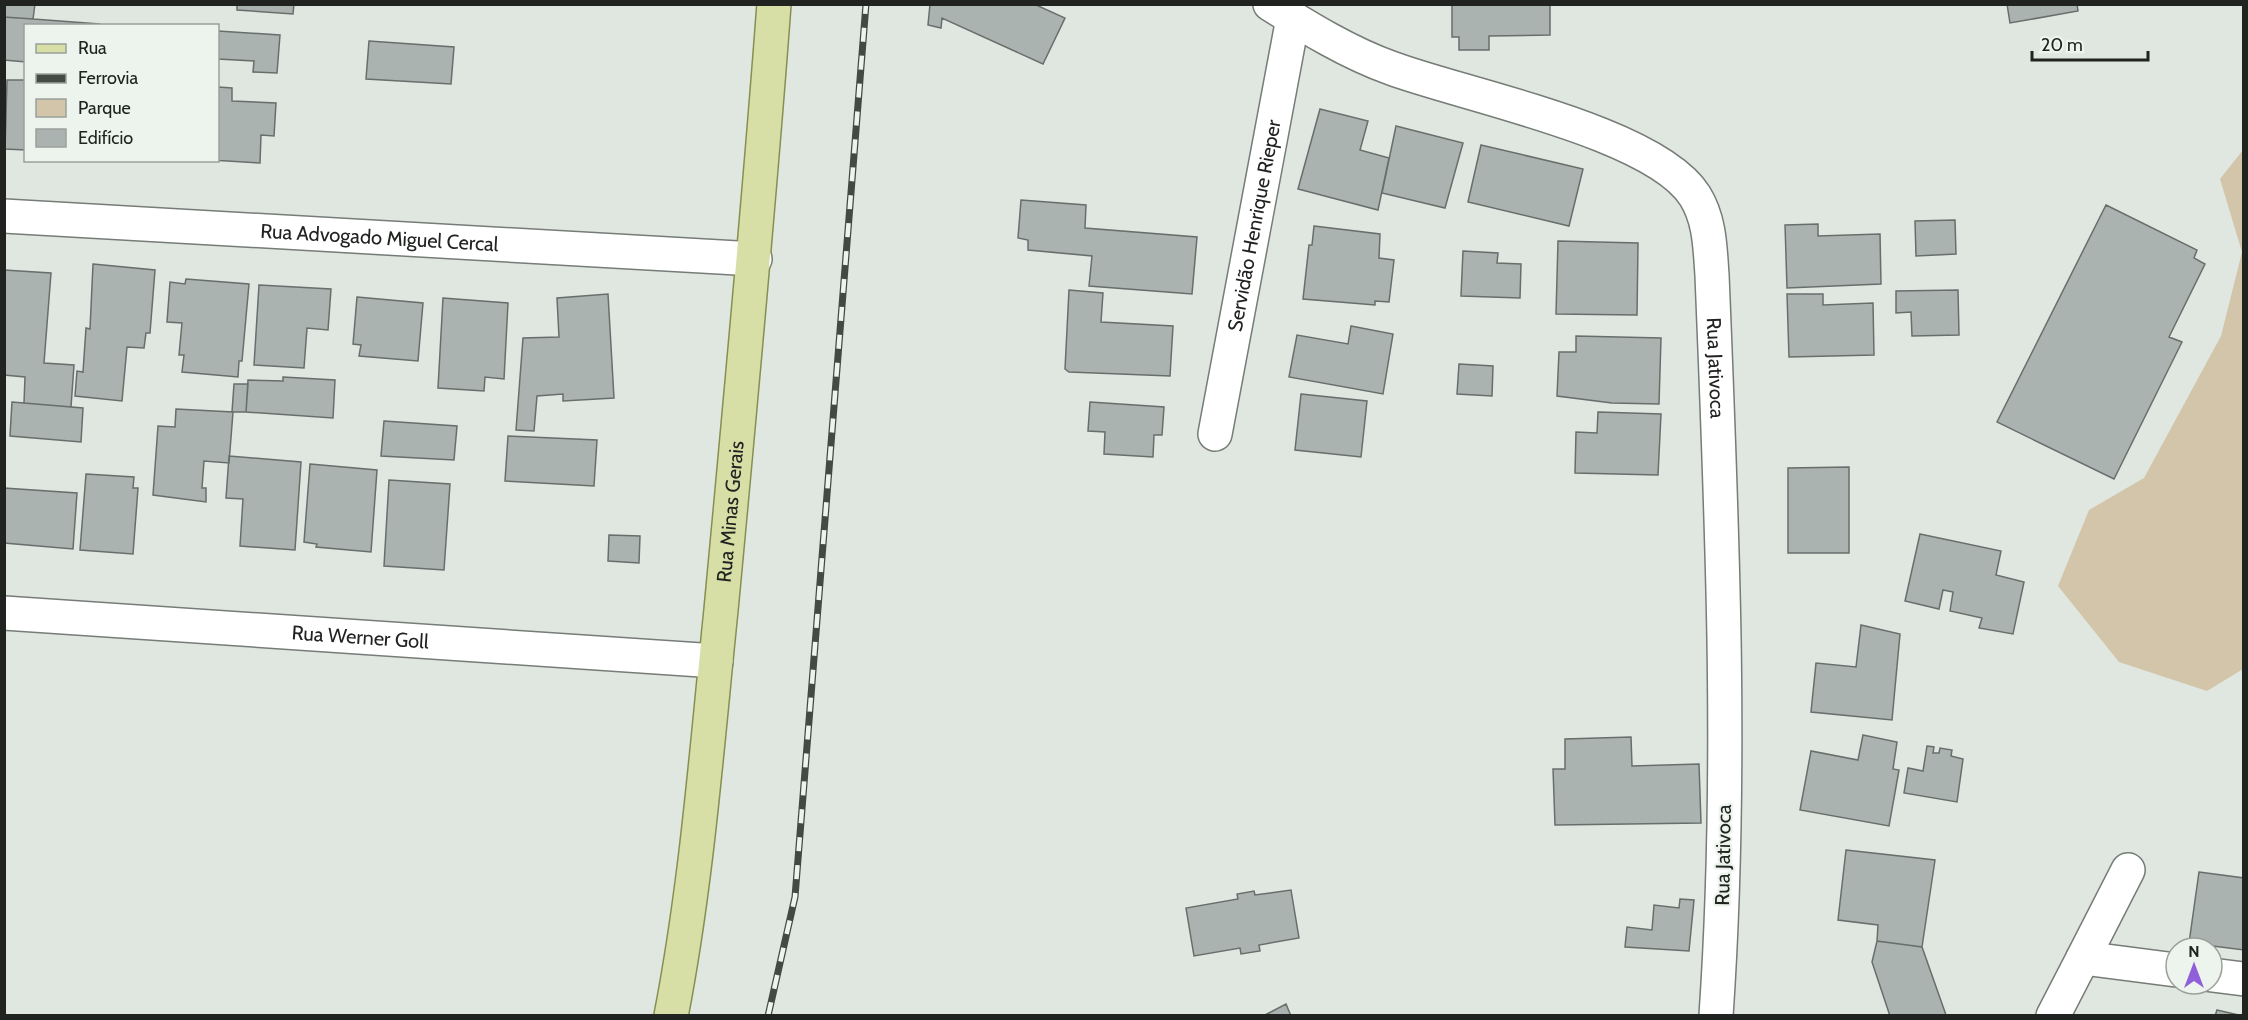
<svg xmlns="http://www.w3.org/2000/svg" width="2248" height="1020" font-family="Cabin,sans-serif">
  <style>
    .green { fill: #d2c5a9 }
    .building { fill: #aab3b0; stroke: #676f6d; stroke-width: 1.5 }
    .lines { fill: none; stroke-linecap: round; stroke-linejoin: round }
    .minor-casing { stroke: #767c77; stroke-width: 36 }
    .major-casing { stroke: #858f51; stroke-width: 36 }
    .minor { stroke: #fff; stroke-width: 33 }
    .major { stroke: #d7dfa6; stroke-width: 33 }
    .rail-casing { stroke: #454945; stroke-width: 7 }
    .rail { stroke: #edf4ed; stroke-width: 4.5; stroke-dasharray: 14; stroke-linecap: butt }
    .labels { text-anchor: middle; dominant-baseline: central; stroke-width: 4.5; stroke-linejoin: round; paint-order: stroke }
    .street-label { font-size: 20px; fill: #202320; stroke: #edf4ed }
  </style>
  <rect width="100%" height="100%" fill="#e0e6e0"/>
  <path class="green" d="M2243,150V669L2207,691L2119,662L2058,586L2089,510L2144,478L2221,336L2242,252L2220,179Z"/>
  <path class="building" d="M4,4H35L33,19L4,17Z
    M237,4H294L293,14L237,10Z
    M930,4H1034L1065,18L1043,64L942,18L941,28L928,25Z
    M1452,4H1550V35L1489,36V50H1459V37H1452Z
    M2007,4H2077L2078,11L2010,23Z
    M4,17L33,19L100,24L26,26V62L4,60Z
    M218,31L280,35L277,73L253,72L254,61L218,59Z
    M369,41L454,47L451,84L366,79Z
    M7,80H26V150L5,149Z
    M218,87L232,88V101L276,103L274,136L261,135L260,163L211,160H218Z
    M1320,109L1368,121L1360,150L1389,158L1378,210L1298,189Z
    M1396,126L1463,143L1445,208L1382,193Z
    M1481,145L1583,169L1569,226L1468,202Z
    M1021,200L1086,205L1085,228L1197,237L1192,294L1089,286L1092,256L1028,250V240L1018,238Z
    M2106,205L2197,250L2194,258L2205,264L2169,337L2182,342L2114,479L1997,422Z
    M1955,220L1956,254L1916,256L1915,221Z
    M1818,224V236L1880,234L1881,284L1787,288L1785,225Z
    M1314,226L1380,234L1379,258L1394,260L1389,302L1375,301V305L1303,299L1309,245H1312Z
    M1558,241L1638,243L1637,315L1556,314Z
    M1463,251L1498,253L1497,263L1521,264L1520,298L1461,296Z
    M93,264L155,270L150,333H146L144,348L127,347L122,401L75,396L77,371L83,372L86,328L90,329Z
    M4,270L51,273L44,363L74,365L71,407L24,403L25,377L4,375Z
    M186,279L249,284L242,361H239L238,377L182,372L184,355H179L182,323L167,322L170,282L185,284Z
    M259,285L331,289L328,330L307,328L304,368L254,365Z
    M1069,290L1103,293L1101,322L1173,326L1170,376L1069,372L1065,369Z
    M1958,290L1959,335L1912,336L1911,312L1896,313V291Z
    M608,294L614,398L563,401V394L537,396L534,431L516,430L523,338L559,337L557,298Z
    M1787,294H1823V305L1873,303L1874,355L1789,357Z
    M357,297L423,303L418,361L359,356L361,345L353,344Z
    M443,298L508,303L504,379L485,377L484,391L438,388Z
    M1351,326L1393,334L1383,394L1289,377L1297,335L1348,344Z
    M1576,336L1661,338L1659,404L1612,403L1557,396L1559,352H1576Z
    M1459,364L1493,366L1492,396L1457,394Z
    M283,377L335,380L333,418L246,412L248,380L283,381Z
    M234,384H248L246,412H232Z
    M1301,394L1367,401L1361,457L1295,450Z
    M12,402L83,408L81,442L10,436Z
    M1090,402L1164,407L1162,435H1154L1153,457L1104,454L1105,432L1088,431Z
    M176,409L233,412L229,463L204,461L202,488H206V502L153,495L158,426L175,427Z
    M1598,412L1661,414L1658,475L1575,473L1576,432L1597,433Z
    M384,421L457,426L454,460L381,456Z
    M508,436L597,440L594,486L505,481Z
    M229,456L301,462L295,550L240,546L243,499L226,498Z
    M310,464L377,470L371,552L316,547L317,544L304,542Z
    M1849,467V553H1788V468Z
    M86,474L134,477L133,488H138L133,554L80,550Z
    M389,480L450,484L444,570L384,566Z
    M4,488L77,493L73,549L4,543Z
    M1920,534L2001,551L1996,575L2024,582L2013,634L1979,628L1982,618L1950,611L1953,592L1943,590L1939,609L1905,601Z
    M609,535L640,536L639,563L608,561Z
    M1861,625L1900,634L1892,720L1811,712L1816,663L1856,667Z
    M1863,735L1897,742L1893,769L1899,770L1889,826L1800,810L1811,751L1858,760Z
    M1631,737L1632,766L1699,764L1701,823L1555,825L1553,769H1565V739Z
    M1927,746L1934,747L1933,753H1939L1940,748L1952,750L1951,756L1963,759L1957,802L1904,793L1908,768L1923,771Z
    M1846,850L1935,860L1922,947L1877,941L1878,925L1838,920Z
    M2199,872L2244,878V950L2189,943Z
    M1291,890L1299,938L1259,945L1260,951L1241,954L1240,948L1194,956L1186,908L1238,899L1237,894L1254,891L1255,895Z
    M1680,899L1694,900L1689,951L1625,947L1627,927L1652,930L1654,905L1679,908Z
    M1877,941L1922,947L1946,1015L1890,1016L1872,962Z
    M1286,1004L1291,1016H1263Z
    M2217,1010L2243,1016H2215Z"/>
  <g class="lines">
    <defs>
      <g id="minor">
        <path id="s1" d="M1270,4C1308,28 1349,53 1391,68C1463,95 1655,132 1695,196C1710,220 1710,248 1712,275C1722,522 1733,769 1716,1016"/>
        <path id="s2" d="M4,216L755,259"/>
        <path id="s3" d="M1215,434L1293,18"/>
        <path id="s4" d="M4,613L716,661"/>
        <path d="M2083,958L2128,870"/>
        <path d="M2212,975L2244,979"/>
        <path d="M2053,1016L2083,958L2176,970"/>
      </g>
      <g id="major">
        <path id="s5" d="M671,1016C697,882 707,745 721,610C740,408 759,207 774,4"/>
      </g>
    </defs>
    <use href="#minor" class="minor-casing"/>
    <use href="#major" class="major-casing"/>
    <use href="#minor" class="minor"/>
    <use href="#major" class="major"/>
    <defs>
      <path id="rail" d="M768,1016L795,897L866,4"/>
    </defs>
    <use href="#rail" class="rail-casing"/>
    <use href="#rail" class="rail"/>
  </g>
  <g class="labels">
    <g class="street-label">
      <text stroke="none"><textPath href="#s3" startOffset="212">Servidão Henrique Rieper</textPath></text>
      <text stroke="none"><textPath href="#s2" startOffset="376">Rua Advogado Miguel Cercal</textPath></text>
      <text stroke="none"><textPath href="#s1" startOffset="646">Rua Jativoca</textPath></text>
      <text stroke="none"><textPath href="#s5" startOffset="508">Rua Minas Gerais</textPath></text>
      <text stroke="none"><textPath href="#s4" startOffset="357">Rua Werner Goll</textPath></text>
      <text transform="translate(1723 855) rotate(-89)">Rua Jativoca</text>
    </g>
  </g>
  <rect width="2248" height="1020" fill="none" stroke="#202320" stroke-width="12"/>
  <rect x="24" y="24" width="195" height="138" fill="#edf4ed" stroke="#9ba09b" stroke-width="1.5"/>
  <rect x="36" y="44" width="30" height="9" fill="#d7dfa6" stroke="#9ba09b" stroke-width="1.5"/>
  <text x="78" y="54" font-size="18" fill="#202320">Rua</text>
  <rect x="36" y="74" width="30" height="9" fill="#454945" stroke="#9ba09b" stroke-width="1.5"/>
  <text x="78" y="84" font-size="18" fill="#202320">Ferrovia</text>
  <rect x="36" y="99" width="30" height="18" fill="#d2c5a9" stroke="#9ba09b" stroke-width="1.5"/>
  <text x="78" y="114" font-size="18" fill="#202320">Parque</text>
  <rect x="36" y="129" width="30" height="18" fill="#aab3b0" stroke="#9ba09b" stroke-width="1.5"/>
  <text x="78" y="144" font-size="18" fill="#202320">Edifício</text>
  <g transform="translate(2194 966)"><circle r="28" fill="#edf4ed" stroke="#9ba09b" stroke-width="1.5"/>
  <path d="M0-4.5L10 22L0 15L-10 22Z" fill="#8f60d9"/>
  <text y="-9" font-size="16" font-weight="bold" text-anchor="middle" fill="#202320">N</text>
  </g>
  <path d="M2032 51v9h116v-9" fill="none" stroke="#202320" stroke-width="3"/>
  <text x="2041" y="51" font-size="18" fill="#202320" stroke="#edf4ed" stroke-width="4.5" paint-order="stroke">20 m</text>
</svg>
